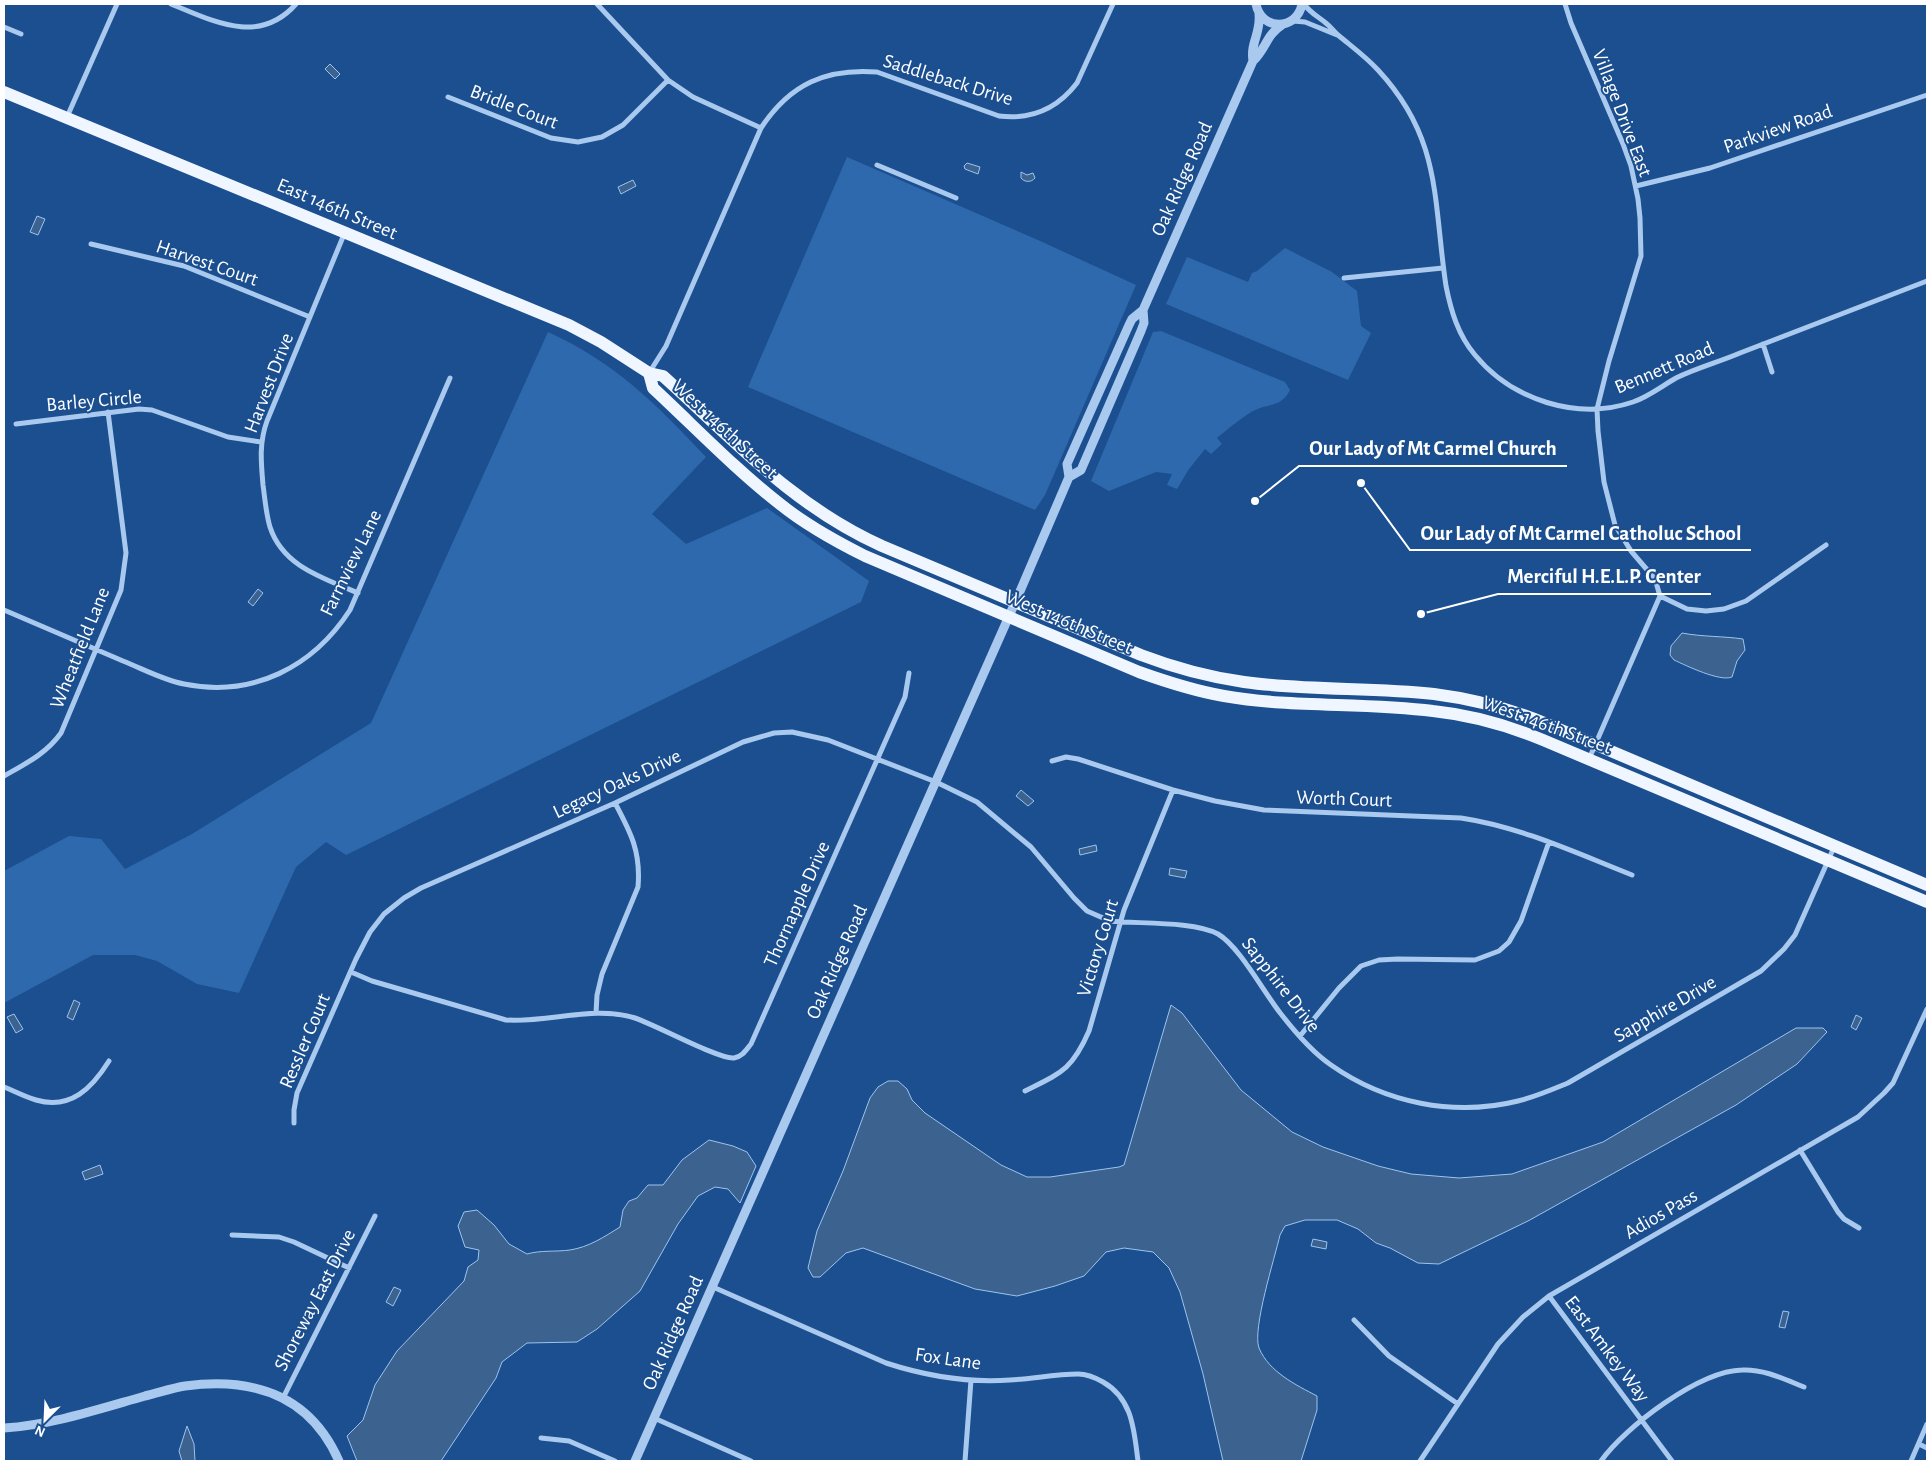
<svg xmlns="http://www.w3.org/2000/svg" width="1931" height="1465" font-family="'Alegreya Sans',sans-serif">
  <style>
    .green { fill: #2e69ad }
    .water { fill: #3c6290; stroke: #9cc4f0 }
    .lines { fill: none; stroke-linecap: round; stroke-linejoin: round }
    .minor { stroke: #a9c9ee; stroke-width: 5 }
    .tertiary { stroke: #a9c9ee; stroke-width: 9 }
    .primary { stroke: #f0f6ff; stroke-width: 12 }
    .labels { text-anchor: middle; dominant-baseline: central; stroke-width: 4; stroke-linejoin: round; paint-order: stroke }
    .street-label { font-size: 20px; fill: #fff; stroke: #1b4f8f }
    .leader { fill: none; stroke: #fff; stroke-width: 2 }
    .callout-dot { fill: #fff; stroke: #1b4f8f; stroke-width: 2 }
    .callout-label { font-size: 21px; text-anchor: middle; font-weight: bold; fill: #fff; stroke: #1b4f8f; stroke-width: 4; stroke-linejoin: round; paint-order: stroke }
  </style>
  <rect width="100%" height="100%" fill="#1b4f8f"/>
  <path class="green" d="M847,157L1038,240L1136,285L1045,495L1035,510L748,387Z
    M1285,248L1332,272L1357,291L1361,326L1371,333L1348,380L1166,304L1187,257L1248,282L1252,273L1257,271Z
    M1161,331L1285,382L1290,390C1281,408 1268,403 1253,411C1241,418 1228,429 1217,438L1222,444L1211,454L1205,449L1189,469L1177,489L1167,485L1172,474L1156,472L1109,491L1091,481L1153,332Z
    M548,332C616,363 656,404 706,457L652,514L686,544L767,508L869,581L861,602L346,855L326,842L296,867L239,993L197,984L157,961L135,955H93L4,1003V871L69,836L101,839L125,869L192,834L371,723Z"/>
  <path class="water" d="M330,64L340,74L335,79L325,69Z
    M967,163L980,167L978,174L965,169L964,166Z
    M1021,172L1027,175L1033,173L1035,178C1031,183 1024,182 1021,178Z
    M633,180L636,186L621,194L618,187Z
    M37,216L45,219L38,235L30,232Z
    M258,589L263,593L253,606L248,602Z
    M1682,633C1703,637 1723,636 1743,639L1745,650L1737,661L1732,677C1720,682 1687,666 1674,660L1670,655L1671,646Z
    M1021,790L1034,801L1028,806L1016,796Z
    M1096,845L1097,851L1080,855L1079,849Z
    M1170,868L1187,871L1185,878L1169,875Z
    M74,1000L80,1003L73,1020L67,1017Z
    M1171,1005L1182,1013L1241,1090L1292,1132L1323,1147L1378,1166L1411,1174L1459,1178L1512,1174L1603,1142L1796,1028H1823L1827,1032L1797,1064L1736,1105L1528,1221L1439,1264L1418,1263L1390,1248L1376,1243L1358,1229L1337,1220H1305L1285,1226L1280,1235C1275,1257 1252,1329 1259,1348C1269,1372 1296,1385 1317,1396V1410L1301,1461H1223L1203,1374L1180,1292L1169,1268L1153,1252L1124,1248L1106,1252L1084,1276L1055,1286L1017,1296L975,1289L863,1248L846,1253L820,1277H813L808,1268L817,1231L843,1171L870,1098L878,1087L888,1081H898L907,1089L912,1100L925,1113L1001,1165L1027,1177H1050L1119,1167L1124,1165Z
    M14,1014L23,1029L16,1033L7,1017Z
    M1856,1015L1862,1018L1856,1030L1851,1027Z
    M709,1140L733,1146L747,1152L756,1166L740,1203L728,1189L715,1187L698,1196L678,1224L640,1291L597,1329L577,1342L527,1343L502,1362L496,1378L441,1461H357L347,1436L363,1420L375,1385L397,1351L464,1281L468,1267L478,1260L479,1250L465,1247L458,1226L464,1212L477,1210L494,1225L509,1244L527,1254C541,1250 555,1252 570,1250C589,1247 604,1237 620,1227L623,1210L629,1201L637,1198L648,1185H663L682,1160Z
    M100,1165L103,1174L85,1180L82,1172Z
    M1313,1239L1327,1242L1326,1249L1311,1246Z
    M394,1287L401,1290L393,1306L386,1302Z
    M1783,1311L1789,1312L1785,1328L1779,1327Z
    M187,1426L194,1444L195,1461H182L179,1451Z"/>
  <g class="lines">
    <path class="minor" d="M171,4C213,21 259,46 296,4
      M597,4L668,80L693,97L761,128
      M1304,4C1310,13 1319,17 1327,24C1331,27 1334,32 1338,35C1351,46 1365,56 1378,70C1442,139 1433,200 1446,286C1451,311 1458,335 1475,355C1512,400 1577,421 1633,402C1648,397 1662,386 1676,378C1696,368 1719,362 1740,353C1802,329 1865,305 1927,281
      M1565,4L1571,23L1623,144L1631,166L1638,199L1640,218L1641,256L1609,361L1597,409L1598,431L1604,482L1615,525L1631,551L1655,579L1660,596L1589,759
      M1293,21L1305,22L1337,35
      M4,27L21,34
      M448,97L551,138L578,142L602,137L623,125L668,80
      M67,117L117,4
      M877,165L956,198
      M1636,186L1710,168L1927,95
      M345,232L267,421C259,443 261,462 263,485C265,499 266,514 270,527C283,567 324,578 358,593
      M91,244L184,266L310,317
      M1344,278L1443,268
      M1763,344L1772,372
      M649,373L666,346L761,128C790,84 826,68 877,72L999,116C1031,120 1057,109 1077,83L1113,4
      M16,424L139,409L152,410L228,437L261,442
      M1660,596L1687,609L1706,611L1724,609L1746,601L1826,545
      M4,610C44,627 83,644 123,661C143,669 163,680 184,684C253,698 313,667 350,610L450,378
      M1052,761L1066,757L1078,759L1173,790L1215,801L1264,810L1461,818C1521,827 1576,853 1632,875
      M4,776C25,764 46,754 61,733L121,590L126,553L108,412
      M351,972L372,981L506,1020C549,1023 593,1005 635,1018C654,1024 720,1060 734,1058C742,1057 746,1050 751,1044L905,697L909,673
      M596,1013L597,995L602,974L638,887C641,852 631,833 615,803
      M1300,1036L1339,988L1361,966L1379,960L1398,959L1475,960L1499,951L1509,942L1521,921L1549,842
      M4,1087C14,1091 25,1097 36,1100C71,1110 92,1088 109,1061
      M1025,1091C1061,1073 1072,1070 1089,1031L1124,910L1173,790
      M294,1123V1110L297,1093L356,959L370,932L384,914L404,898L421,888L615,803L743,742L774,733L792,732L828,740L936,782L977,802L1031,847L1074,898L1087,911L1110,921C1139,924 1194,921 1218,934C1240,947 1264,993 1281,1014C1295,1032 1312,1052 1331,1065C1385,1103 1454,1117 1518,1101C1535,1097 1551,1090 1568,1083L1761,971L1784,949L1795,935L1835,845
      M1800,1150L1838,1212L1844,1219L1859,1228
      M232,1235L279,1237L294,1242L349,1268
      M713,1287L886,1363C926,1376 968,1383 1010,1380C1032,1379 1055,1374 1078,1374C1086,1374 1096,1378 1103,1382C1133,1399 1134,1431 1138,1461
      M1549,1296L1672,1461
      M1354,1320L1389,1356L1458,1404
      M283,1398L375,1216
      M654,1418L751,1461
      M541,1438L569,1441L615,1461
      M1919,1444L1927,1448
      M965,1461L971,1380
      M1420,1461L1498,1344L1523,1317L1549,1296L1858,1117L1884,1093L1893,1083L1927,1009
      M1601,1461C1625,1427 1699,1371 1742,1370C1764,1369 1784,1379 1804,1387
      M1911,1461L1927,1424"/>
    <path class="tertiary" d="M1256,4C1261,31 1297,31 1302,4
      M1253,61C1250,42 1261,34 1259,14
      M1069,477L1081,470L1141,331L1144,323L1143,310
      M4,1428C51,1425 99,1409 145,1396C158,1393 172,1388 185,1386C253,1377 310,1395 339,1461
      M635,1461L1021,589L1069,477L1067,464L1129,325L1132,319L1143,310L1253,61C1266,49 1266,35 1282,25"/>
    <path class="primary" d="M4,92L569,325L601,342L649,373L663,376C734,440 793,506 882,546L1141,655C1175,668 1209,677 1244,682C1307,691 1371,687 1434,694C1473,699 1511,709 1547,724L1927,885
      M649,373L653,388C695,427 735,469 780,504C806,525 835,541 865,556L1139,672C1167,682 1195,691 1224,696C1292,708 1363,702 1433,711C1471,715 1507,725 1543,740L1927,902"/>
  </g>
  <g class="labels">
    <g class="street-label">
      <text transform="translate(948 80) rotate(17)">Saddleback Drive</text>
      <text transform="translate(514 107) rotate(21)">Bridle Court</text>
      <text transform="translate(1622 113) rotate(69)">Village Drive East</text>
      <text transform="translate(1778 129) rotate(-19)">Parkview Road</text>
      <text transform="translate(1182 179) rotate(-66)">Oak Ridge Road</text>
      <text transform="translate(337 209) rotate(23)">East 146th Street</text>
      <text transform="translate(207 263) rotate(19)">Harvest Court</text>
      <text transform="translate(1664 368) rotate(-23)">Bennett Road</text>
      <text transform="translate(269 383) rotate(-69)">Harvest Drive</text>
      <text transform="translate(94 401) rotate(-5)">Barley Circle</text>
      <text transform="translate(725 429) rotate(43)">West 146th Street</text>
      <text transform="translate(351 563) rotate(-64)">Farmview Lane</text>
      <text transform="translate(1069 622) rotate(23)">West 146th Street</text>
      <text transform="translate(80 648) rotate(-68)">Wheatfield Lane</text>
      <text transform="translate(1547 725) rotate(20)">West 146th Street</text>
      <text transform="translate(617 784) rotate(-25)">Legacy Oaks Drive</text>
      <text transform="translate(1344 799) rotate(2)">Worth Court</text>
      <text transform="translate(797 904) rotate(-66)">Thornapple Drive</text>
      <text transform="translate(1098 948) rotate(-73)">Victory Court</text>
      <text transform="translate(837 962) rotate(-66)">Oak Ridge Road</text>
      <text transform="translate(1281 985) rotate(52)">Sapphire Drive</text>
      <text transform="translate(1665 1009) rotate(-30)">Sapphire Drive</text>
      <text transform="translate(305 1041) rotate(-67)">Ressler Court</text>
      <text transform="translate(1661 1214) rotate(-30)">Adios Pass</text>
      <text transform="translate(315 1300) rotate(-63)">Shoreway East Drive</text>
      <text transform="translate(673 1333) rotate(-66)">Oak Ridge Road</text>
      <text transform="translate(1607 1349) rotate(53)">East Amkey Way</text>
      <text transform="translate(948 1359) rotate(8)">Fox Lane</text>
    </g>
  </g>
  <path class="leader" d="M1255 501L1299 466H1567M1361 483L1410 550H1751M1421 614L1498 594H1711"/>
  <g class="callout-dot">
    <circle cx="1255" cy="501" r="5"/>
    <circle cx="1361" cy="483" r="5"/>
    <circle cx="1421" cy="614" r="5"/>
  </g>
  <g class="callout-label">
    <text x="1433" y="455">Our Lady of Mt Carmel Church</text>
    <text x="1581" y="540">Our Lady of Mt Carmel Catholuc School</text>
    <text x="1604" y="583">Merciful H.E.L.P. Center</text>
  </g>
  <rect width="1931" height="1465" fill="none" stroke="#ffffff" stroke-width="10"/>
  <g transform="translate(45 1420) rotate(204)" stroke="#1b4f8f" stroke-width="4" paint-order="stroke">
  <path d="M0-4L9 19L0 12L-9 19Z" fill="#ffffff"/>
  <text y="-8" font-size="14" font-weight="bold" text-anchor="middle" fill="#ffffff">N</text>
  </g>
</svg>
